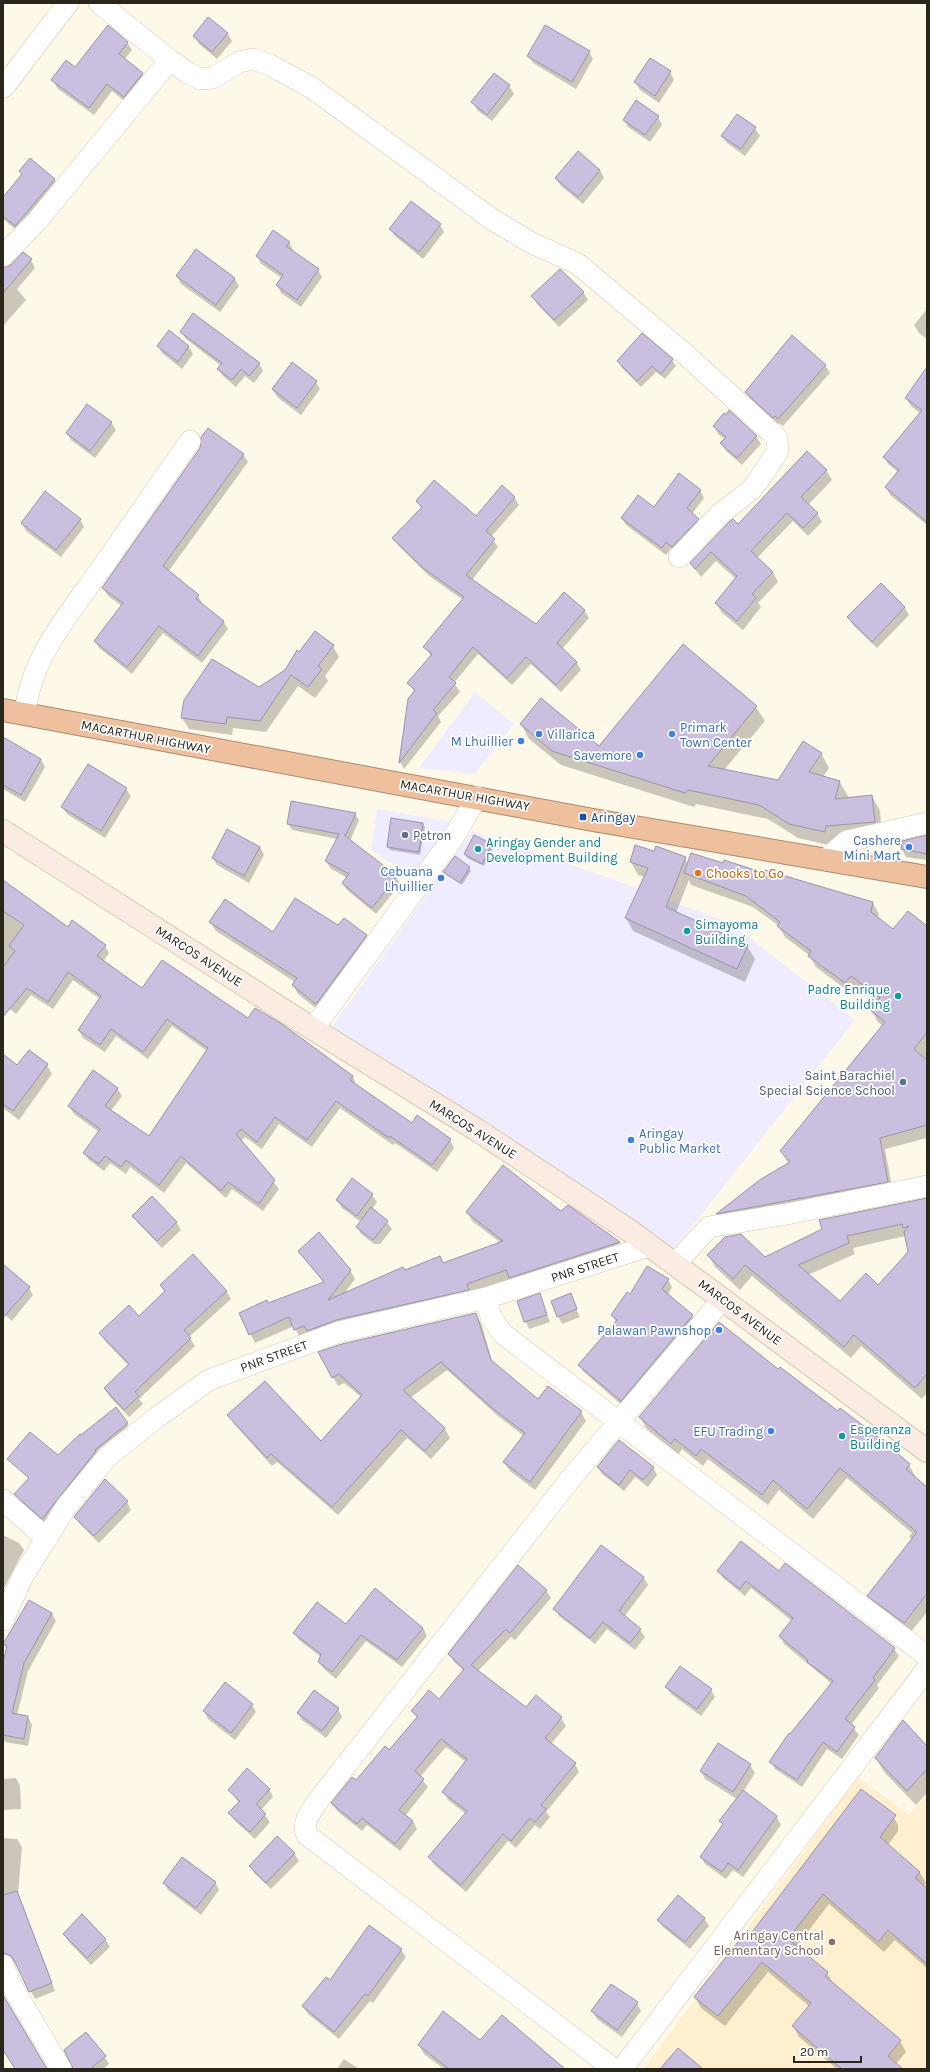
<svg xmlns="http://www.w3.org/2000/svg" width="930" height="2072" font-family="Karla,sans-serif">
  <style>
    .commercial { fill: #eeecfe }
    .built { fill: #fef0ce }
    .shadow { fill: #0003; fill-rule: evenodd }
    .building { fill: #cabfde; stroke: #9c93ab; fill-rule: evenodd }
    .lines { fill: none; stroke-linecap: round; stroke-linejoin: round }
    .street-casing { stroke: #d4c9af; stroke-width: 22 }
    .secondary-casing { stroke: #d4c9af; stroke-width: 24 }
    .highway-casing { stroke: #aa8a70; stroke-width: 24 }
    .street { stroke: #fff; stroke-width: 21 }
    .secondary { stroke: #faece2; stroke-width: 22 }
    .highway { stroke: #efc09e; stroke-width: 22 }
    .shop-dot { fill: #3f7fe0; stroke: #fff; stroke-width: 1.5 }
    .transit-dot { fill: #1a4fb4; stroke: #fff; stroke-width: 1.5 }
    .service-dot { fill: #5c6f8a; stroke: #fff; stroke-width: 1.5 }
    .culture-dot { fill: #0f9aa8; stroke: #fff; stroke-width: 1.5 }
    .food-dot { fill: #e8710a; stroke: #fff; stroke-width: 1.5 }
    .education-dot { fill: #8d6e63; stroke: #fff; stroke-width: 1.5 }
    .labels { text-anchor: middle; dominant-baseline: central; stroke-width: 3.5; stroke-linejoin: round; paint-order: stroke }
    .shop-label { font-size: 13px; fill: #366cbe; stroke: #fff; text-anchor: end }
    .street-label { font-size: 13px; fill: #2a261c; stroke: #fff }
    .transit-label { font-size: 13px; fill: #164399; stroke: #fff; text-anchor: start }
    .service-label { font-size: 13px; fill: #4e5e75; stroke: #fff; text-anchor: start }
    .culture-label { font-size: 13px; fill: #0d838f; stroke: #fff; text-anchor: start }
    .food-label { font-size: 13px; fill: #c56008; stroke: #fff; text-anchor: start }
    .education-label { font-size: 13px; fill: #785e54; stroke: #fff; text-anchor: end }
  </style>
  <rect width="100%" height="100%" fill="#fef8e8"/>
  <path class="commercial" d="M475,692L514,724L475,774L419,768Z
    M377,809L452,822L412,877L371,850Z
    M472,831L612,879L732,924L855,1020L671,1253L332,1027Z"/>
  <path class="built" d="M858,1777L909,1815L927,1796V2069H644Z"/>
  <path class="shadow" d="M227,33L232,41L217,59L199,44L194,36Z
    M127,42L132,50L124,60L143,74L147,82L128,104L112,91L94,115L57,88L53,80Z
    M589,52L593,59L576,89L533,63L528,56Z
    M670,72L674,80L659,103L640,90L635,82Z
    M495,75L509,86L514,94L492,121L477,110L473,102Z
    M658,117L662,125L650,142L628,127L624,120Z
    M755,128L760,136L745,156L727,143L722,136Z
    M30,159L55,180L59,188L20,233L3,219V199L22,175L20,171Z
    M600,170L604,178L583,204L561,186L556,178Z
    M440,225L444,232L423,259L395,236L390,229Z
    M289,242L293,250L292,252L318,270L322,277L301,307L281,293L277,285L282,278L261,264L257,256Z
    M196,250L235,279L239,286L220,312L181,284L177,276Z
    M23,254L31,260L35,268L17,289L26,300L3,326V268H7Z
    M583,292L588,300L559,327L537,304L533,297Z
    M927,309V339L919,333L914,325Z
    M181,332L259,363L263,371L254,383L245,376L236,387L223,376L218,369L221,366L186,339Z
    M158,346L189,347L193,354L182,369L162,353Z
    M672,360L676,366L665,379L656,372L641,387L622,368L618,361Z
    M292,364L316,382L320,389L301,415L277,397L273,390Z
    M825,365L830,373L783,426L779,423L778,425L750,400L746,392Z
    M927,377V525L890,495L886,487L898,472L888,464L884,457L920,413L911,406L906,398Z
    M726,416L756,436L761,444L742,465L726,451L721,444L725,439L718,434L714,426Z
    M111,422L116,430L95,458L71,440L67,433Z
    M243,454L248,462L168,572L198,596L202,603L201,605L224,622L228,629L202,663L163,633L132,674L99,648L95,641L122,606L108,596L103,588Z
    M826,470L832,480L808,505L817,513L822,522L808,536L793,521L757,558L773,572L778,582L758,603L761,607L743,630L722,613L716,603L736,579L716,561L701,577L691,564L738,525Z
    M700,490L704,498L692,514L702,527L677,554L671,548L666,555L626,525L622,518L654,509Z
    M514,497L519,505L491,537L498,547L472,580L537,625L584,610L589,618L562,649L577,663L581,670L561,692L531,664L512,685L478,654L454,683L460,692L438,716L441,722L404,769L400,762L409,699L415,692L408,683L431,656L425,647L463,600L428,575L398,545L393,538L422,509L417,501L476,517Z
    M80,519L84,527L61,557L26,531L22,523Z
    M881,584L905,608L909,615L877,648L853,625L848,617Z
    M333,646L339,657L325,676L328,681L315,698L298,686L266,732L233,728L232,735L189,729L182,718L259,688L285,670L299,653Z
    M683,646L756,707L765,721L724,770L779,781L821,753L829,768L823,777L839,781L848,796L847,799L872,796L880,811L882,837L833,846L798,838L768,819L696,804L694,807L561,765L529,739L521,724L599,748Z
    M3,738L41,759L45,767L25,802L3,789Z
    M126,789L131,796L105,838L67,814L62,807Z
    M355,814L359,820L350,841L396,877L400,884L376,914L347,890L343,884L347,878L330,868L326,861L337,839L292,830L288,823Z
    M423,824L425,827L420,855L390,850L388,847Z
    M927,836V860L906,857L902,849Z
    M491,845L493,848L484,866L467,858L465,854Z
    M260,847L264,855L249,883L217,865L213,858Z
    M655,852L685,858L688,864L723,865L873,903L879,914L878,919L894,930L927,927V1138L885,1149L893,1193L723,1225L717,1214L762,1180L789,1164L781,1151L883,1026L878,1022L871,1010L878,1002L857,986L852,994L816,967L809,955L785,937L778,925L753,907L691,885L689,880L676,913L747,946L755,959L745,982L633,931L626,918L645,877L638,875L631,862Z
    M469,868L471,871L462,885L444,872Z
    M3,880L68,928L105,946L109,953L103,962L142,989L249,1019L353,1076L356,1085L412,1124L450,1140L454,1148L437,1172L395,1143L393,1145L340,1108L312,1147L279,1124L262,1149L245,1137L241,1141L279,1189L263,1211L232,1189L226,1198L186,1163L164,1193L130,1167L126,1174L110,1163L104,1171L89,1160L84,1153L99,1132L74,1114L69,1106L117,1088L122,1096L111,1111L150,1138L207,1051L172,1026L148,1059L116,1036L105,1052L83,1038L79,1030L100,999L73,980L53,1009L31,995L16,1014L3,1003Z
    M210,922L273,933L338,927L366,936L371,945L322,1013L298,994L293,985L295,982L216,931Z
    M3,1056L18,1066L47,1065L52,1074L19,1120L3,1108Z
    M352,1180L372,1195L377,1202L372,1209L387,1222L392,1229L380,1244H374L361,1234L357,1227L361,1222L342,1208L337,1200Z
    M927,1199V1393L922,1399L861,1346L851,1358L752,1276L740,1290L715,1267L709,1256L765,1258L823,1230ZM905,1236L909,1252L878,1286L840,1302L808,1275L855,1254L853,1248Z
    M568,1206L619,1242L624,1251L515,1286L511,1279L471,1293L300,1338L294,1326L255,1343L240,1313L324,1283L299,1251L350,1270L355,1279L344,1294L440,1258L443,1263L501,1243L472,1221L467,1212L561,1213Z
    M133,1216L176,1222L181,1230L162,1248L138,1223Z
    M3,1265L29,1288L33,1295L12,1321L3,1313Z
    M668,1280L672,1287L668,1295L692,1316L697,1324L625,1408L584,1372L579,1365L616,1322L612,1315L630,1295Z
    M161,1285L226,1291L231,1299L189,1337L195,1346L139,1399L143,1404L129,1417L109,1396L105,1389L129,1366L105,1341L101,1334L139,1318L165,1293Z
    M539,1295L550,1322L529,1329L518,1301Z
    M570,1295L580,1317L562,1324L558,1316Z
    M475,1314L481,1323L493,1364L539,1400L581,1412L586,1421L535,1490L510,1471L504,1462L524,1436L498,1416L447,1370L410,1398L445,1429L450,1438L431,1459L407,1438L338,1515L277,1462L272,1466L234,1424L229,1415L321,1442L361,1397L344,1383L338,1386L320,1353Z
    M779,1370L909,1465L915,1476L914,1478L927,1489V1612L910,1633L875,1607L869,1596L912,1540L909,1536L912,1533L847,1478L813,1519L779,1490L768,1505L708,1459L703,1466L682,1449L678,1455L646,1428L640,1417Z
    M127,1423L132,1431L47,1525L22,1504L18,1496L29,1479L28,1476L58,1456L81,1436Z
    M598,1467H653L657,1475L648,1487L635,1477L624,1491L602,1474Z
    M105,1480L127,1502L131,1510L99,1543L80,1524L75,1517Z
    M3,1535L19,1543L24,1550L3,1590Z
    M601,1546L644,1578L648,1585L624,1617L640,1630L645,1637L635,1650L607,1629L595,1644L559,1616L555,1609Z
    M785,1565L894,1649L899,1656L877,1685L879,1688L851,1725L859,1735L842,1759L827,1749L802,1787L775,1769L771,1762L832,1684L784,1644L780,1636L792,1621L751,1588L745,1596L723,1578L719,1571L779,1572Z
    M546,1590L551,1598L515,1640L511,1637L478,1671L526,1708L561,1718L566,1726L551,1744L575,1764L579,1772L546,1812L550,1817L540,1829L535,1825L516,1848L508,1841L466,1892L434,1865L430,1857L466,1814L448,1800L444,1792L466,1762L446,1747L420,1777L428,1787L405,1816L413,1821L417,1829L400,1851L367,1825L362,1831L337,1811L332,1803L390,1751L417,1719L413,1711L439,1700L464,1671L454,1662L449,1654Z
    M52,1613L56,1621L28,1671L17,1715L28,1717L32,1725L28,1746L5,1742L3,1738V1666L7,1649L4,1644Z
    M346,1625L423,1628L427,1636L402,1667L366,1641L336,1679L324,1669L319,1662L321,1657L299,1640L294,1633Z
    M666,1687L711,1690L715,1697L701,1716L671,1694Z
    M252,1705L256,1712L235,1740L208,1719L204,1711Z
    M338,1709L342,1717L326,1738L302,1720L298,1713Z
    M718,1744L750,1765L755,1773L743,1792L777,1817L781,1825L743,1877L733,1870L726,1879L705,1864L701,1857L723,1826L721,1821L737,1799L705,1779L701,1771Z
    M927,1748V1793L916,1805L884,1772L876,1758Z
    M16,1778L20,1786L21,1809L3,1810V1779Z
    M269,1789L273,1797L261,1810L270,1822L255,1839L234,1820L230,1813L239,1803L229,1790Z
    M892,1814L898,1825V1831L888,1845L920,1873L926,1883L923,1886L927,1890V1968L895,1940L884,1952L829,1904L796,1947L827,1973L833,1983L900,2041L906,2052L896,2064L902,2069H837L799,2037L793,2026L810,2007L768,1972L725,2026L701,2008L695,1997L746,1941Z
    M3,1838L17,1839L22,1847L18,1894L55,1991L35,1999L16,1963L9,1960L3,1963Z
    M294,1853L299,1861L271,1889L255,1874L250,1866Z
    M215,1882L219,1890L201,1915L168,1890L164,1883Z
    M704,1918L709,1926L690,1949L663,1927L658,1920Z
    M64,1934L105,1939L110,1947L91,1965L68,1941Z
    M401,1950L406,1957L373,2003L370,2001L339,2039L308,2014L303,2006L330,1982Z
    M3,1996L47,2069H16L5,2053L3,2054Z
    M637,2003L641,2011L622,2037L597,2019L592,2011Z
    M502,2017L566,2069H444L424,2054L419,2045L480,2041Z
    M105,2057L109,2064L103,2069H74Z
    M344,2059L359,2069H337Z"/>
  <path class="building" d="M208,17L228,33L212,52L193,36Z
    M108,25L128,42L119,54L143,73L124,97L107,84L89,108L51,80L66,60L75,67Z
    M545,25L590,51L572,82L527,56Z
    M650,58L671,71L655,96L634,82Z
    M494,73L510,85L487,115L471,102Z
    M636,100L659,116L645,135L623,120Z
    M737,114L756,127L741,149L721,136Z
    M578,151L600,170L578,197L555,178Z
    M30,158L55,179L15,226L3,216V197L22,174L19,171Z
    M411,201L441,224L419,252L389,229Z
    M273,230L290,242L286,246L319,269L297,300L276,285L283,275L256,256Z
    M196,249L235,278L216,305L176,276Z
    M23,252L32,259L3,293V268L11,265Z
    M560,269L584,292L554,320L531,296Z
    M193,313L260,363L249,376L241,369L232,380L217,369L222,363L180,332Z
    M169,330L189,346L178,362L157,346Z
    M642,333L673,359L661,374L652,366L637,381L617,361Z
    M792,335L826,365L778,419L775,416L773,418L745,392Z
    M292,362L317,381L297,408L272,389Z
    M927,367V522L885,487L899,470L883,457L922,410L905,398Z
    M87,404L112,422L90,451L66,433Z
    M729,410L757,436L737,458L720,443L726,437L713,426L724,413L726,415Z
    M208,428L244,454L163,566L199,595L196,599L224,621L198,656L159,626L127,667L94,641L123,603L102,588L200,448L201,437Z
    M807,451L827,470L801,497L818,513L803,528L787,513L751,551L773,572L752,594L756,598L737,621L715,603L737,576L711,552L695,569L690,563L728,523L733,519L738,524Z
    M679,473L701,490L687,508L699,519L672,547L666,542L662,548L621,518L638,495L654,507Z
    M434,480L476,516L502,485L515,497L486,531L495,539L466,575L536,624L564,592L585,610L557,643L577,662L556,685L526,657L507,678L473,647L449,677L456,683L433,710L437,713L399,763L408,699L415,690L407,683L432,654L423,647L464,597L423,568L392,538L422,507L416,501Z
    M45,491L81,519L56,550L21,523Z
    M881,583L905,607L872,642L847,617Z
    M315,631L334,645L318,666L322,669L308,687L291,675L260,721L227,717L226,724L181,718L184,700L212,659L259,687L285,670L297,650L299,652Z
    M683,644L757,706L708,766L778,780L803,741L822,753L809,772L840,781L835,799L872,795L875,822L826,826L825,832L789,824L759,805L688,790L685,793L552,751L520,724L541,698L599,746Z
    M3,737L41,759L21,795L3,785Z
    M88,764L127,788L101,831L61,807Z
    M291,801L356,813L346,835H344L397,876L372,908L342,883L349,874L325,861L339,834L287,824Z
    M391,818L423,823L419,852L387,847Z
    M227,829L260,847L244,876L212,858Z
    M474,835L492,844L482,864L464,854Z
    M927,835V854L901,849L902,841Z
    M635,845L654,851L656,846L686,857L666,907L748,945L737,969L625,918L648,868L630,862Z
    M691,853L723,863L724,860L764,873L765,870L873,902L871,912L893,929L908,911L927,926V1032L914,1049L927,1060V1125L880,1138L888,1182L716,1214L761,1179L790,1162L780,1151L885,1022L870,1010L880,998L851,976L845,983L808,956L811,951L777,926L780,922L746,896L684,873Z
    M455,856L470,867L460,883L443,872Z
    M3,880L68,927L72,920L106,945L97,956L142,988L162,960L248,1018L255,1008L282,1024L353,1076L350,1080L412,1123L417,1115L451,1139L432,1165L390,1136L389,1138L336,1101L307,1140L275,1117L257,1142L241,1129L236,1134L275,1180L259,1204L228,1182L221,1191L181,1156L159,1185L126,1160L121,1167L105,1156L99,1164L83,1153L100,1129L68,1106L93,1070L118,1088L105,1106L149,1136L208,1048L167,1019L143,1052L111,1029L100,1045L78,1030L101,996L68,972L48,1002L27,988L3,1017V967L15,951L9,946L24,925L3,911Z
    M295,898L338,925L344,918L367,935L316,1004L292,985L297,978L209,922L225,899L273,932Z
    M29,1050L48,1064L13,1111L3,1104V1054L17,1065Z
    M503,1165L561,1211L568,1205L620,1242L509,1278L506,1270L467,1284L469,1290L336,1320L307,1331L304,1326L294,1330L289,1317L249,1335L239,1313L267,1300L268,1303L324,1282L298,1251L319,1232L351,1270L328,1300L403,1267L405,1270L440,1256L443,1263L503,1241L466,1212Z
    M352,1178L373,1194L357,1216L336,1200Z
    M152,1196L177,1222L157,1241L132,1216Z
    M927,1198V1374L915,1388L854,1335L844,1347L745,1265L733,1279L707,1255L725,1237L741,1234L765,1257L822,1229L819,1220ZM902,1224L903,1228L909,1226L904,1232L908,1252L878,1285L866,1273L840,1301L798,1265L849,1243L847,1236Z
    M371,1207L388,1221L373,1240L356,1227Z
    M193,1254L227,1291L184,1330L191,1338L135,1392L139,1396L124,1410L104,1388L129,1364L99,1333L129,1305L139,1316L165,1291L160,1285Z
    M3,1264L30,1287L3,1318Z
    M647,1266L669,1279L662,1289L693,1315L621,1401L578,1365L617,1320L611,1315L627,1292L630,1294Z
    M540,1293L547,1315L524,1322L517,1301Z
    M571,1293L577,1309L557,1317L551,1301Z
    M476,1313L491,1360L538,1399L548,1386L582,1411L530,1482L503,1462L525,1433L492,1408L441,1362L403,1390L445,1428L425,1451L401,1430L332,1507L271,1454L267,1458L227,1415L265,1381L321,1441L362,1395L339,1374L332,1378L318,1352L342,1344Z
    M719,1322L778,1369L780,1367L838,1411L840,1408L877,1436L910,1464L906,1469L927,1487V1594L904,1623L867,1596L917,1532L840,1468L807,1509L773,1480L762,1495L701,1449L696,1456L675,1439L671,1444L639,1417Z
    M116,1407L128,1423L95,1450L96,1451L42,1519L14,1494L29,1478L7,1459L30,1432L58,1455L80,1434L81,1435Z
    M619,1440L654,1467L643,1480L630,1470L619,1485L597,1467Z
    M105,1479L128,1501L94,1536L74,1517Z
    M741,1541L779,1571L785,1563L895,1648L873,1678L875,1680L845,1719L855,1727L837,1752L823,1742L797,1780L769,1762L789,1733L790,1734L833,1681L807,1662L808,1660L779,1636L793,1618L746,1581L740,1589L717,1571Z
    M601,1545L644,1577L619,1611L641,1629L630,1643L603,1622L590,1638L553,1609Z
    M518,1565L547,1590L510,1633L506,1629L471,1665L526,1707L536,1695L562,1717L545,1738L576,1763L541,1805L546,1809L535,1822L530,1818L511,1841L503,1834L461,1885L428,1857L467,1811L442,1792L467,1759L441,1739L415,1771L424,1779L399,1810L413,1821L395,1844L362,1818L357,1824L331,1803L352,1777L356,1780L385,1746L389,1750L418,1716L411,1711L429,1690L439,1699L464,1669L448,1654Z
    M375,1588L423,1628L397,1660L361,1635L332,1672L318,1662L321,1654L293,1633L317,1602L346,1624Z
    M29,1600L52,1613L24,1663L12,1713L28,1716L24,1739L3,1735V1662L7,1646L3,1644Z
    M680,1666L712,1689L697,1709L665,1687Z
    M225,1682L253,1704L231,1733L203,1711Z
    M314,1690L339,1708L322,1731L297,1713Z
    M903,1720L927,1746V1769L907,1791L875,1758Z
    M718,1743L751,1764L733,1792L700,1771Z
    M247,1768L270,1789L256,1804L266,1814L250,1832L228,1813L240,1801L228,1790Z
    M861,1789L896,1815L880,1837L920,1872L915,1878L927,1888V1964L888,1930L878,1942L823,1894L788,1939L828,1972L825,1976L901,2040L888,2056L903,2069H842L792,2026L811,2003L762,1962L718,2016L694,1997L742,1937L746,1940Z
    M743,1790L777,1816L738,1870L728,1863L722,1872L700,1857L723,1824L719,1821Z
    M277,1836L295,1853L266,1883L249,1866Z
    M182,1857L216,1882L196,1908L163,1883Z
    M17,1891L52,1983L29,1992L14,1960L10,1955L3,1953V1895Z
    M678,1895L705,1918L685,1942L657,1920Z
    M82,1914L106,1939L87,1958L63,1934Z
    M369,1925L402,1949L368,1996L365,1994L334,2032L302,2006L326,1977L330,1980Z
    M611,1984L638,2002L617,2030L591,2011Z
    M3,1995L47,2069H15L3,2050Z
    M443,2011L480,2040L502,2015L565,2069H449L418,2045Z
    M86,2032L106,2056L90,2069H73L64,2050Z
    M678,2048L703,2069H660Z"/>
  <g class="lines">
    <defs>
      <path id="street" d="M99,3L170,60L188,73L200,79L213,78L239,62L253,59L270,65L312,88L493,220L530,242L578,264L685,354L771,432L777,438L778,451L760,478L751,490L720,514L679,557
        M4,87L68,3
        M3,256L37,221L170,60
        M25,714C30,657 71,612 103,566C132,524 161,483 190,441
        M825,860L847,841L927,823
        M313,1029L453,838L477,797
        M675,1264L709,1227L787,1214L927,1186
        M486,1298L491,1317L503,1334L927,1656
        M3,1500L47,1539
        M3,1620L23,1576L66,1507L108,1456L156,1418L209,1380L339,1332L486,1298L649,1246
        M3,1965L10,1983L61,2069
        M614,2069L307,1835C300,1822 314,1807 321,1797L572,1477L723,1299
        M622,2069L927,1669"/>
      <path id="secondary" d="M3,831L313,1029L477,1130L630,1231L927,1451"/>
      <path id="highway" d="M3,710L593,820L927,877"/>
    </defs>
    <use href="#street" class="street-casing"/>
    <use href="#secondary" class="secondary-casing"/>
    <use href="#highway" class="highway-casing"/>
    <use href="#street" class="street"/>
    <use href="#secondary" class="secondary"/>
    <use href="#highway" class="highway"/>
  </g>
  <g class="shop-dot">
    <circle cx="539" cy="734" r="4"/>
    <circle cx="672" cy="734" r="4"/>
    <circle cx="521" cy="741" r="4"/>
    <circle cx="640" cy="755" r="4"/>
    <circle cx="909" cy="847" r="4"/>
    <circle cx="441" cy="878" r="4"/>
    <circle cx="631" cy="1140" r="4"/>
    <circle cx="719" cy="1330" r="4"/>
    <circle cx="771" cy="1431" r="4"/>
  </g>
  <rect class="transit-dot" x="579" y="813" width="8" height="8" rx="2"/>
  <g class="service-dot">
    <circle cx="405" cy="835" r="4"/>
    <circle cx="903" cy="1082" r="4"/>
  </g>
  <g class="culture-dot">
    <circle cx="478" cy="849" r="4"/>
    <circle cx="687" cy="931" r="4"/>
    <circle cx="898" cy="996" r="4"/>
    <circle cx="842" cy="1436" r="4"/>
  </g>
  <circle class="food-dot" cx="698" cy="873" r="4"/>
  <circle class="education-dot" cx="832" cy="1942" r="4"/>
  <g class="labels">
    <g class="shop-label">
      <text x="680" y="727" text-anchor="start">Primark<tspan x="680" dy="15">Town Center</tspan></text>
      <text x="547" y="734" text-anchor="start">Villarica</text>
      <text x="513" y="741">M Lhuillier</text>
      <text x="632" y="755">Savemore</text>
      <text x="901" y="840">Cashere<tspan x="901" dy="15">Mini Mart</tspan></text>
      <text x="433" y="871">Cebuana<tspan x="433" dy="15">Lhuillier</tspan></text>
      <text x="639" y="1133" text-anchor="start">Aringay<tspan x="639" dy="15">Public Market</tspan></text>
      <text x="711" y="1330">Palawan Pawnshop</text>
      <text x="763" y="1431">EFU Trading</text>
    </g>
    <g class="street-label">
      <text transform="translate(146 737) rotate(11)">MACARTHUR HIGHWAY</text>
      <text transform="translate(465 795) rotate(10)">MACARTHUR HIGHWAY</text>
      <text transform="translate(199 956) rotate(33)">MARCOS AVENUE</text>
      <text transform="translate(473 1129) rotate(32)">MARCOS AVENUE</text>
      <text transform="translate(585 1267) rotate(-18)">PNR STREET</text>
      <text transform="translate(740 1312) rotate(37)">MARCOS AVENUE</text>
      <text transform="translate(274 1356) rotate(-20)">PNR STREET</text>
    </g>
    <g class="transit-label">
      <text x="591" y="817">Aringay</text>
    </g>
    <g class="service-label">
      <text x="413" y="835">Petron</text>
      <text x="895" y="1075" text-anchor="end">Saint Barachiel<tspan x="895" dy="15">Special Science School</tspan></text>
    </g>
    <g class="culture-label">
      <text x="486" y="842">Aringay Gender and<tspan x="486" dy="15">Development Building</tspan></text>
      <text x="695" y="924">Simayoma<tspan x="695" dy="15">Building</tspan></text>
      <text x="890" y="989" text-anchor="end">Padre Enrique<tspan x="890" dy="15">Building</tspan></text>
      <text x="850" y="1429">Esperanza<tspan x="850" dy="15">Building</tspan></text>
    </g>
    <g class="food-label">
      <text x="706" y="873">Chooks to Go</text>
    </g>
    <g class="education-label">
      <text x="824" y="1935">Aringay Central<tspan x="824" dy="15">Elementary School</tspan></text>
    </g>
  </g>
  <rect width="930" height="2072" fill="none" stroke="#2a261c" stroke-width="8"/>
  <path d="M794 2056v6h67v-6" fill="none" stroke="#2a261c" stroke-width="2"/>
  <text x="800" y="2056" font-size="12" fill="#2a261c" stroke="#ffffff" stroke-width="3" paint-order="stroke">20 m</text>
</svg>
